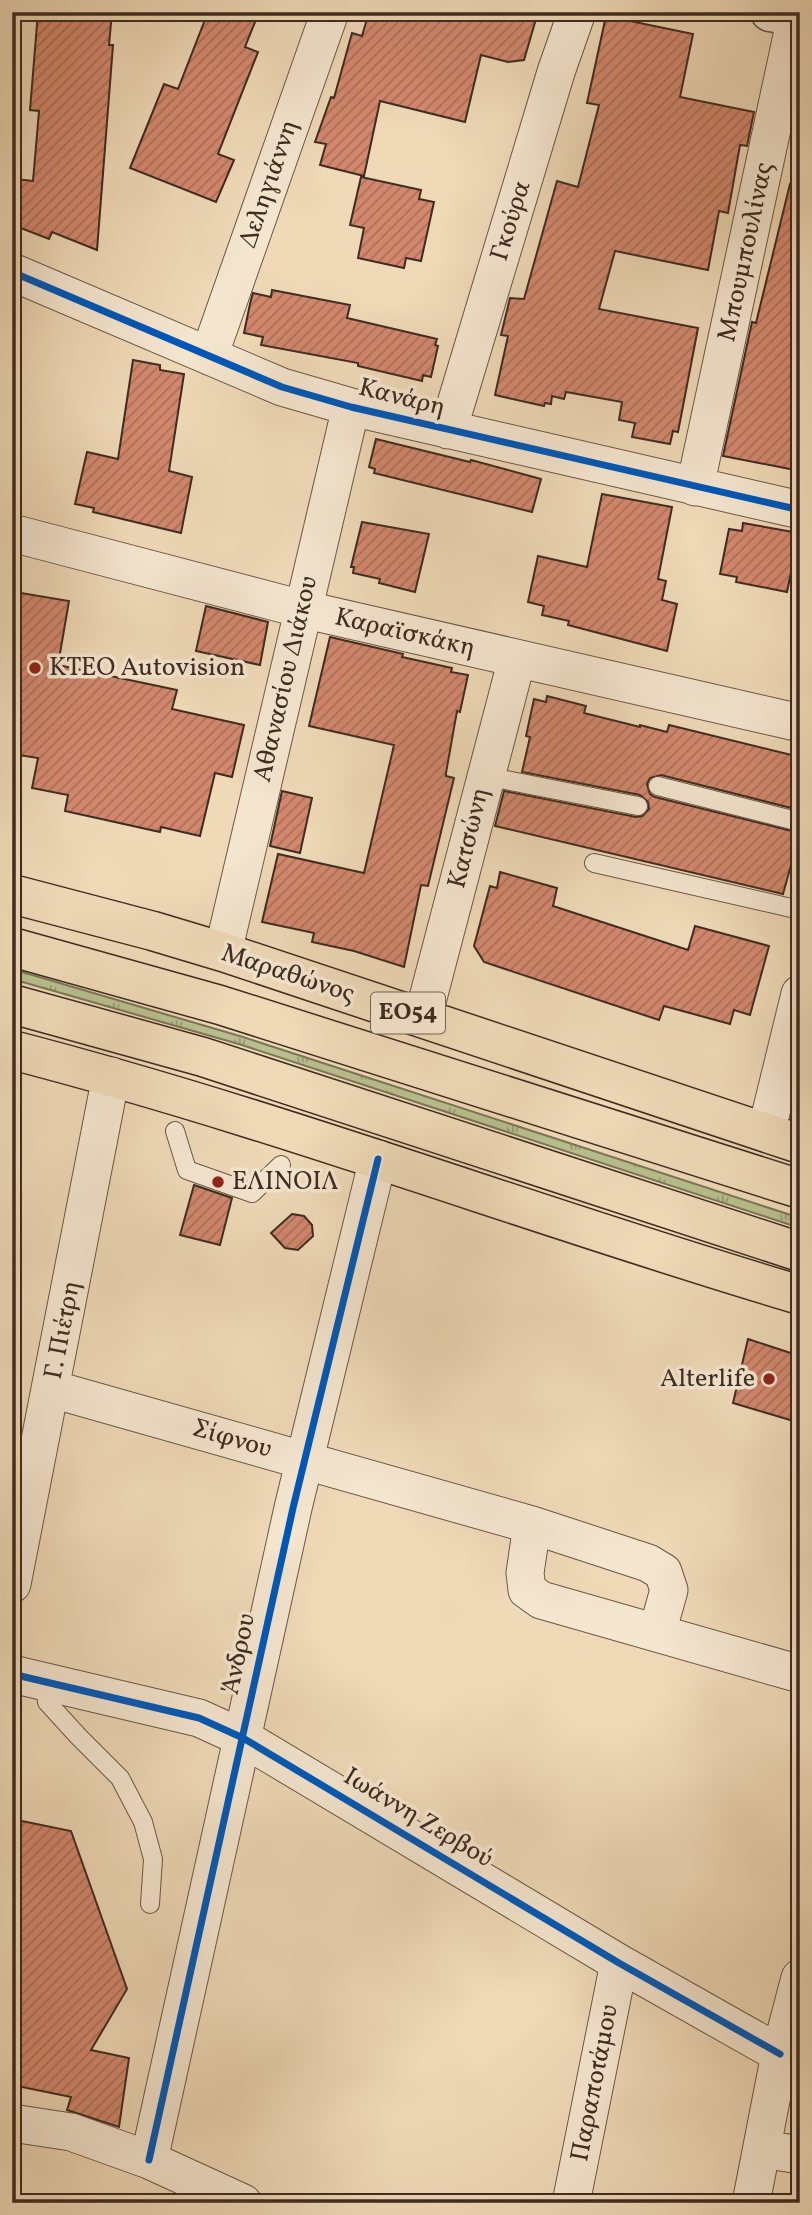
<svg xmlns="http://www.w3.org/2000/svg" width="812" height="2215" font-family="Vollkorn,serif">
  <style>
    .grass { fill: url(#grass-tufts); stroke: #7c7558; stroke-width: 2 }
    .building { fill: url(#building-hatch); stroke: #3e2b22; stroke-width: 2 }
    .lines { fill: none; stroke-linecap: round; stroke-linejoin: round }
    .service-casing { stroke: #6a5647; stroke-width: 20 }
    .minor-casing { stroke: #6a5647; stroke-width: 39 }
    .tertiary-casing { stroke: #6a5647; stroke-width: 41 }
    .primary-casing { stroke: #3e2b22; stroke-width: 41 }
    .service { stroke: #f5e6d0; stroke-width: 18 }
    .minor { stroke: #f5e6d0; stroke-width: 37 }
    .tertiary { stroke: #f5e6d0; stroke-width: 38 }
    .primary { stroke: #efd9b7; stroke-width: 38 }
    .cycleway-casing { stroke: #f5e6d0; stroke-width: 11 }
    .cycleway { stroke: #0057b8; stroke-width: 7 }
    .poi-dot { fill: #8f2418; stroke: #f5e6d0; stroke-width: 2.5 }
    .labels { text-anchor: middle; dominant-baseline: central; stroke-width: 7; stroke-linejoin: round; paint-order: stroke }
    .shield { fill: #f5e6d0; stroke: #756356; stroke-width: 2 }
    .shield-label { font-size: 24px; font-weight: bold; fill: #3e2b22 }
    .street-label { font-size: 26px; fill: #3e2b22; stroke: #f5e6d0 }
    .poi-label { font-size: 26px; fill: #3e2b22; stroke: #f5e6d0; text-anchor: start }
  </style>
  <defs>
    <pattern id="grass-tufts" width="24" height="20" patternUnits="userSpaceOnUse" patternTransform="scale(1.75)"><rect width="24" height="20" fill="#b9bf8e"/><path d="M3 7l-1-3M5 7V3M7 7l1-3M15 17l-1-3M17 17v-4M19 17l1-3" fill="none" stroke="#989b74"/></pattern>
    <pattern id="building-hatch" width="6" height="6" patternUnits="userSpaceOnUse" patternTransform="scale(1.75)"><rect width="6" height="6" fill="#d3886e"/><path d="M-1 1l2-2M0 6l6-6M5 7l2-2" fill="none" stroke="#ad6f5a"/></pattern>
  </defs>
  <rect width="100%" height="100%" fill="#efd9b7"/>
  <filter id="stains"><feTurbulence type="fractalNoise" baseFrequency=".00286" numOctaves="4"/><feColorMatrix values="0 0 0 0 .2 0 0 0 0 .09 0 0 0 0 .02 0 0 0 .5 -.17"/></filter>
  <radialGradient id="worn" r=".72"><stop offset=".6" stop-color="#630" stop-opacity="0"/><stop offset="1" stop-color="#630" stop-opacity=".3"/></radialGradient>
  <path class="grass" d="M12,969L243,1037L800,1218V1228L242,1045L12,979Z"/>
  <path class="building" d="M38,12H112L109,45H113L97,250L52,232L49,239L13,225L16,179L33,181L39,111L30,110Z
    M208,12H259L245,47L258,52L218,154L234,160L216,202L130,168L164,84L178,89Z
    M369,12H538L524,60L508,62L481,55L465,122L380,101L364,176L320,165L326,144L315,142L331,97L334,98L352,33L362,36Z
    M606,16L693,34L680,97L754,112L747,146L740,145L728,213L719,211L708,270L615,251L599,309L698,328L678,432L673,431L670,444L632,437L635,423L619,420L622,402L566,392L564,399L552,396L551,404L545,403L544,406L495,395L508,336L501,335L510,298L524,299L557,181L578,187L599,105L587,103Z
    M361,177L421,190L419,199L434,202L421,261L406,258L404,268L358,258L364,228L350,225Z
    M790,184L800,186V471L723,456L752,322L756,323Z
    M272,290L350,305L347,318L437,339L435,345L438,346L431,377L423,375L422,381L358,366V363L261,345L263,337L244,333L250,304L253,293L271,297Z
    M133,360L160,365V370L184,374L169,471L192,477L181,533L93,512L94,508L75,504L87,452L118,459Z
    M376,439L470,462L471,460L541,479L532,512L374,473L375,469L369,467Z
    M602,494L672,507L658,579L666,581L662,600L677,604L667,651L568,625L569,621L542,615L544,606L528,602L538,556L587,567Z
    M362,522L429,534L415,592L379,583L380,579L353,573L354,567H351Z
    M743,523L799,533L787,592L736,582L737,577L720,574L729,529L742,531Z
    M21,593L69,601L58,665L177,690L172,709L244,725L232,777L215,773L200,836L161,827L160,832L65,811L68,795L32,788L38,758L12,754V645Z
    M206,606L268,622L260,665L196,651Z
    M330,637L403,654L402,657L452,668L451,672L468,675L460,712L457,711L446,773V776L454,778L428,886L421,885L404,967L354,951L312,942L314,933L262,922L278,854L364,873L394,745L309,726Z
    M547,696L586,706L584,713L640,727V725L667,732L669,725L800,757L799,810L661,775L650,778L647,784L650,794L655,797L800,833L783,894L495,826L504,791L636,817L642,816L649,809L648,802L640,795L522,772L530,737L526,736L534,699L546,702Z
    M282,791L312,798L300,853L270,846Z
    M500,872L557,888L553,906L688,950L695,926L769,946L750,1015L734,1010L730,1024L664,1006L659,1020L484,962L474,946L490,886L497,888Z
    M194,1185L232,1198L220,1245L180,1235Z
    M292,1214L304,1216L312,1225L313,1236L298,1250L285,1248L271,1233Z
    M748,1339L800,1356V1423L733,1403Z
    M12,1819L71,1831L127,1989L91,2050L129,2058L119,2127L67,2110L71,2097L12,2085Z"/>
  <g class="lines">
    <defs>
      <path id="service" d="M485,776L638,806
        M658,786L800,822
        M594,863L800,910
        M175,1131L187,1170L252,1193L281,1165
        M45,1681L47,1702L78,1736L120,1778L143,1822L153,1859L150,1904"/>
      <path id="minor" d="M12,272L282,387L351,407L800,510
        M209,356L330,12
        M448,430L556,72L577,12
        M695,487L796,17
        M12,533L302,609L800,723
        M223,952L351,407
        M423,1017L517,659
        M766,1133L800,994
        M52,1389L532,1525L648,1563L663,1572L669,1590L657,1633
        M532,1525L525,1573L527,1590L541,1600L800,1674
        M12,1584L111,1076
        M12,1674L199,1718L243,1738L619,1963L780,2054
        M12,2123L71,2132L149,2160L243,2203
        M762,2149L800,2155
        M149,2160L293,1508L378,1159
        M571,2203L619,1963
        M751,2203L780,2054L800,1978"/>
      <path id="tertiary" d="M770,12L800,17"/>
      <path id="primary" d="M12,894L153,931L223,952L800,1144
        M12,947L220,1005L800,1189
        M12,1004L203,1057L800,1252
        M12,1050C279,1119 536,1217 800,1295"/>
    </defs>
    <use href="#service" class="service-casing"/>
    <use href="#minor" class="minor-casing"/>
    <use href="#tertiary" class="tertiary-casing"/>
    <use href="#primary" class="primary-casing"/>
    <use href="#service" class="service"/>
    <use href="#minor" class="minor"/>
    <use href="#tertiary" class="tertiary"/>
    <use href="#primary" class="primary"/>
    <defs>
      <path id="cycleway" d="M12,272L282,387L351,407L800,510
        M12,1674L199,1718L243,1738L619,1963L780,2054
        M149,2160L293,1508L378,1159"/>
    </defs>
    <use href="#cycleway" class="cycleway-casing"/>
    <use href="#cycleway" class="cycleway"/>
  </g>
  <g class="poi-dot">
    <circle cx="35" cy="668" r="7"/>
    <circle cx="218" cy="1182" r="7"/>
    <circle cx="769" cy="1379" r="7"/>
  </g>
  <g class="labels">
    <rect class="shield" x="371" y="992.5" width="74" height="41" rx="5"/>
    <g class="shield-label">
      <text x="408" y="1013">ΕΟ54</text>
    </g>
    <g class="street-label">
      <text transform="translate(269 184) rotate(-71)">Δεληγιάννη</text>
      <text transform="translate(511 221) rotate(-73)">Γκούρα</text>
      <text transform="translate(746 252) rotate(-78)">Μπουμπουλίνας</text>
      <text transform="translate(402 398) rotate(14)">Κανάρη</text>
      <text transform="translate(405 633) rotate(13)">Καραϊσκάκη</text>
      <text transform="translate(286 679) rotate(-77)">Αθανασίου Διάκου</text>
      <text transform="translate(469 838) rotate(-76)">Κατσώνη</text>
      <text transform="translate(288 974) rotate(18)">Μαραθώνος</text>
      <text transform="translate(63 1330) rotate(-79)">Γ. Πιέτρη</text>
      <text transform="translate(232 1439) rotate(16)">Σίφνου</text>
      <text transform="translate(239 1654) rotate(-78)">Άνδρου</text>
      <text transform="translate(418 1818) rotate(31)">Ιωάννη Ζερβού</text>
      <text transform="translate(595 2083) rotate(-79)">Παραποτάμου</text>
    </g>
    <g class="poi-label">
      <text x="49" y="668">ΚΤΕΟ Autovision</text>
      <text x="232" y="1182">ΕΛΙΝΟΙΛ</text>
      <text x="755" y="1379" text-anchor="end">Alterlife</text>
    </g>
  </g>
  <rect width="812" height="2215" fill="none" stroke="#efd9b7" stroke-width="42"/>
  <rect x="14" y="14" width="784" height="2187" fill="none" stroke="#3e2b22" stroke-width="3.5"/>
  <rect x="21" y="21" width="770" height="2173" fill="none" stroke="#3e2b22" stroke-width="2"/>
  <rect width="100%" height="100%" filter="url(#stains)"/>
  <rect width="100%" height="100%" fill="url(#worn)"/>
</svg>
